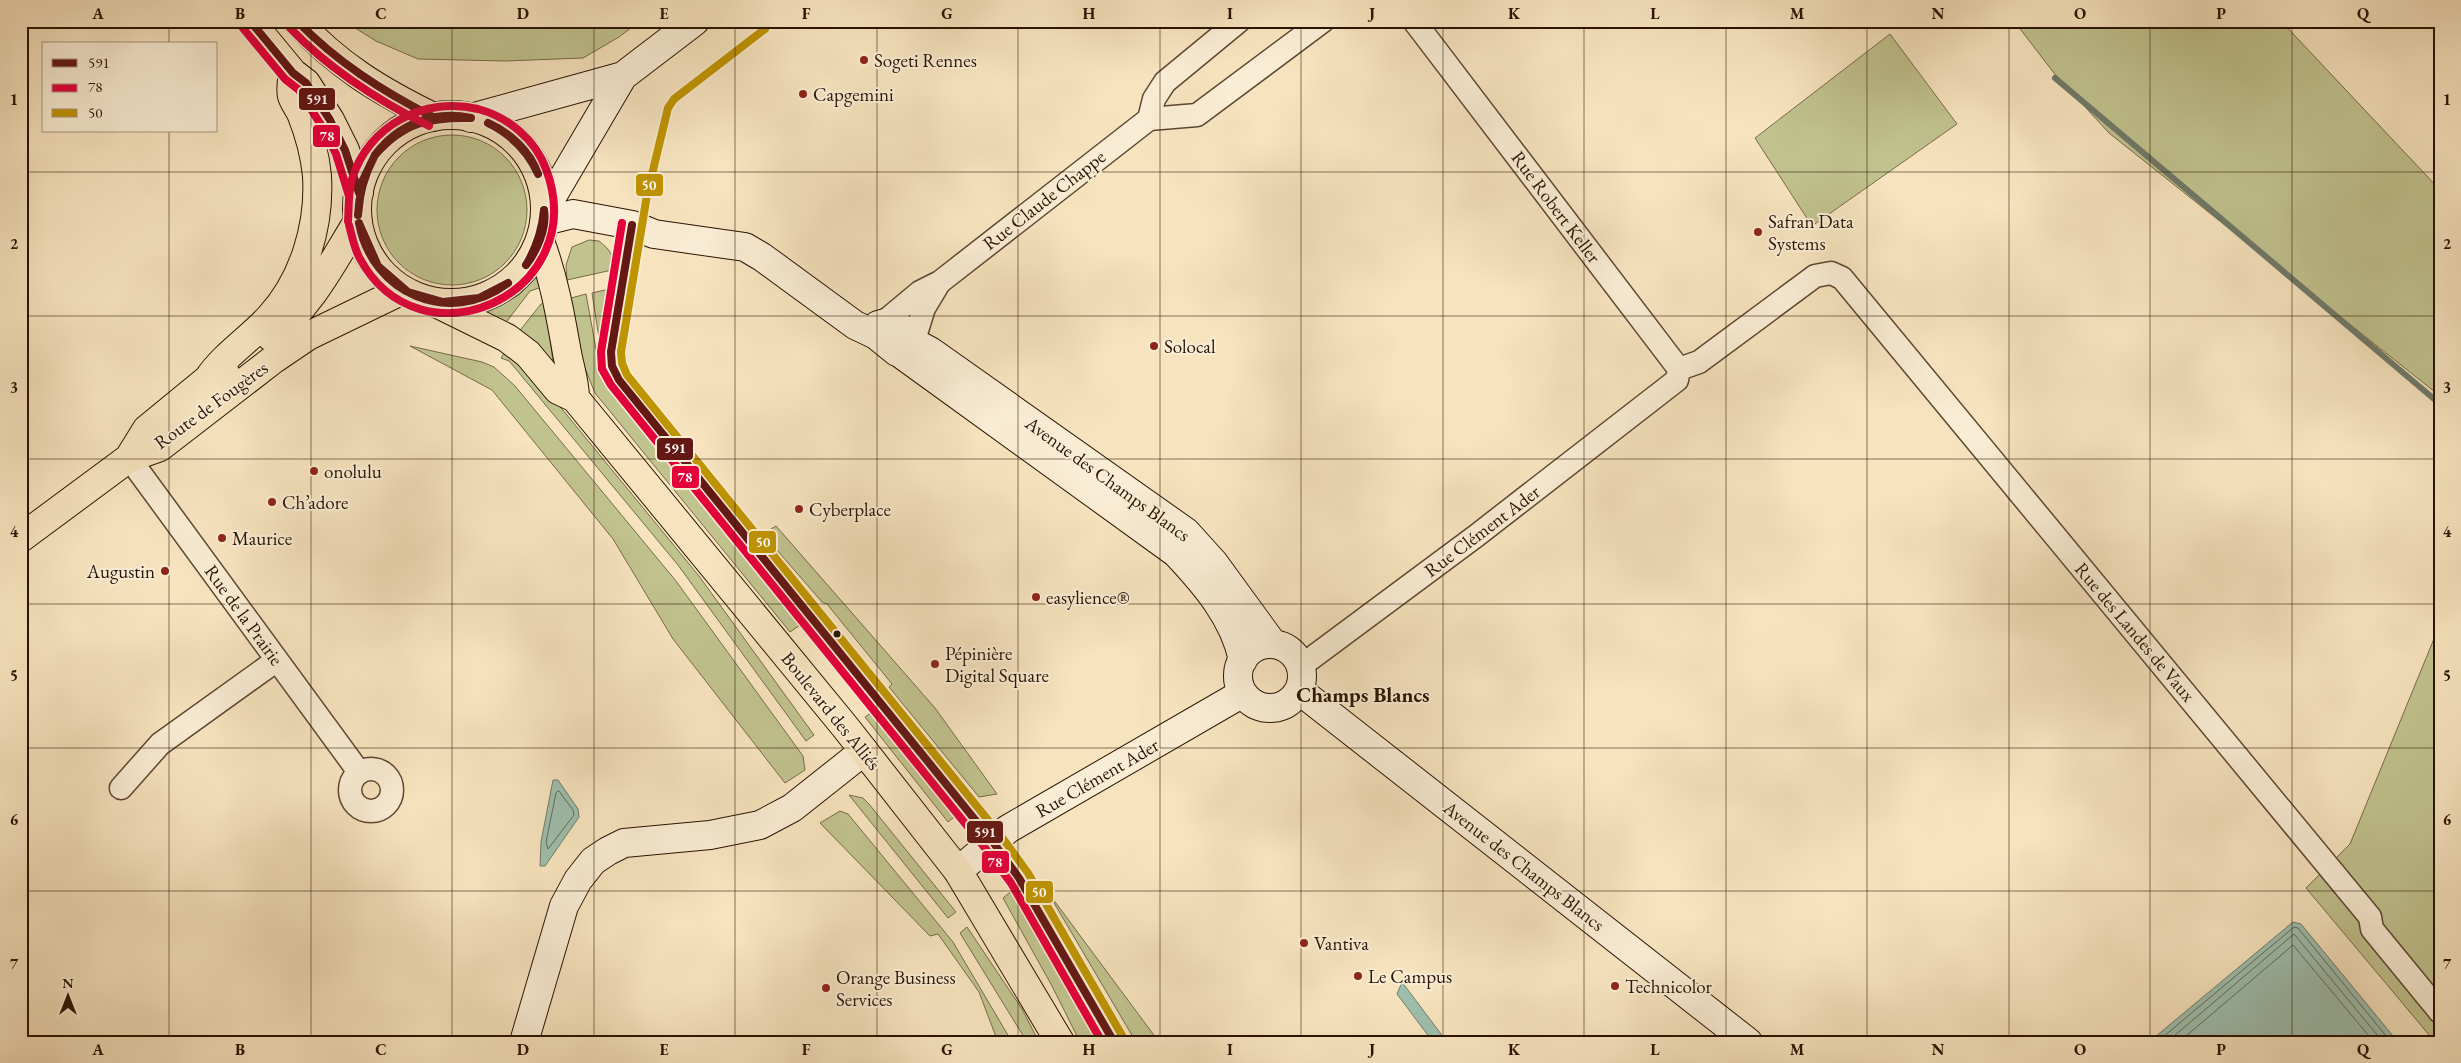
<svg xmlns="http://www.w3.org/2000/svg" width="2461" height="1063" font-family="'EB Garamond',serif">
  <style>
    .green { fill: #c1c38f; stroke: #766b48 }
    .water { fill: #9ebfae; stroke: #707a69 }
    .lines { fill: none; stroke-linecap: round; stroke-linejoin: round }
    .shore { stroke: #646958; stroke-width: 1 }
    .stream { stroke: #707a69; stroke-width: 6 }
    .street-casing { stroke: #5d4731; stroke-width: 25 }
    .secondary-casing { stroke: #2a1302; stroke-width: 30 }
    .primary-casing { stroke: #2a1302; stroke-width: 30 }
    .street { stroke: #faedd5; stroke-width: 22 }
    .secondary { stroke: #faedd5; stroke-width: 28 }
    .primary { stroke: #f7e4bf; stroke-width: 28 }
    .bus-1-casing { stroke: #faedd5; stroke-width: 11 }
    .bus-2-casing { stroke: #faedd5; stroke-width: 11 }
    .bus-3-casing { stroke: #faedd5; stroke-width: 11 }
    .bus-1 { stroke: #641814; stroke-width: 8 }
    .bus-2 { stroke: #e4003a; stroke-width: 8 }
    .bus-3 { stroke: #bf9401; stroke-width: 8 }
    .grid { fill: none; stroke: #2a1302; stroke-width: 1; stroke-opacity: 0.55 }
    .poi-dot { fill: #8f2418; stroke: #faedd5; stroke-width: 2 }
    .bus-dot { fill: #2a1302; stroke: #faedd5; stroke-width: 2 }
    .labels { text-anchor: middle; dominant-baseline: central; stroke-width: 4; stroke-linejoin: round; paint-order: stroke }
    .poi-label { font-size: 19px; fill: #2a1302; stroke: #faedd5; text-anchor: start }
    .street-label { font-size: 19px; fill: #2a1302; stroke: #faedd5 }
    .quarter-label { font-size: 21px; font-weight: bold; fill: #2a1302; stroke: #faedd5 }
    .line-badge { stroke: #faedd5; stroke-width: 2 }
    .badge-label { font-size: 14px; text-anchor: middle; font-weight: bold; fill: #fff }
    .neatline { fill: none; stroke: #2a1302; stroke-width: 2 }
    .grid-label { font-size: 16px; text-anchor: middle; font-weight: bold; fill: #2a1302 }
  </style>
  <rect width="100%" height="100%" fill="#f7e4bf"/>
  <filter id="stains"><feTurbulence type="fractalNoise" baseFrequency=".004" numOctaves="4"/><feColorMatrix values="0 0 0 0 .2 0 0 0 0 .09 0 0 0 0 .02 0 0 0 .5 -.17"/></filter>
  <radialGradient id="worn" r=".72"><stop offset=".6" stop-color="#630" stop-opacity="0"/><stop offset="1" stop-color="#630" stop-opacity=".3"/></radialGradient>
  <path class="green" d="M344,21H640L619,37L583,58L505,61L418,59L376,41Z
    M2014,21H2281L2440,190V396L2109,133L2054,73Z
    M1890,34L1957,124L1812,226L1755,138Z
    M377 210a75 75 0 1 1 150 0a75 75 0 1 1-150 0Z
    M589,240L599,241C610,250 615,255 612,270L567,280L566,265L572,247Z
    M537,277L542,287L530,291L504,325L485,313L519,295Z
    M605,290L609,291L601,338H599L592,293Z
    M586,294L600,371L609,389L803,623L790,632L595,393L582,361L571,298Z
    M545,303L553,362V365L518,333L541,304Z
    M410,346L482,362L494,367L515,386L676,581L803,756L805,770L785,783L673,639L613,539L492,390Z
    M506,350L521,359L699,576L814,735L806,741L678,565L515,368L509,361L501,358Z
    M776,526L935,708L997,794L979,797L889,687L892,684L827,604L822,602L763,534Z
    M2440,624V1042H2435L2306,888L2350,844Z
    M874,711L958,814L948,822L865,717Z
    M849,795L863,798L869,804L956,912L948,918Z
    M840,811L848,814L953,942L1012,1042H998L979,992L938,934L930,936L820,823Z
    M1013,890L1103,1042H1080L1052,986L1003,898Z
    M1047,891L1159,1042H1136Z
    M967,927L1022,1009L1039,1042H1027L960,933Z"/>
  <path class="water" d="M553,780H558L578,809L579,817L545,866H540L541,842Z
    M2293,922L2301,924L2398,1042H2149Z
    M1402,982L1447,1042H1433L1397,994Z"/>
  <g class="lines">
    <path class="shore" d="M559,791L573,810L574,815L548,849L546,842L556,793Z
      M2157,1042L2294,927L2298,928L2391,1042
      M2167,1042L2294,934L2383,1042
      M2179,1042L2293,945L2374,1042"/>
    <path class="stream" d="M2055,78L2440,404"/>
    <defs>
      <path id="street" d="M1149,119L1154,99L1165,82L1239,21
        M884,322L920,292L940,282L1149,119L1197,115L1323,21
        M914,340L924,308L939,283
        M1679,369L1699,362L1815,276L1831,273L1842,278L2370,917L2372,929L2440,1012
        M129,458L359,772
        M1301,666L1476,536L1677,380L1679,369L1414,21
        M350 790a21 21 0 1 1 42 0a21 21 0 1 1-42 0Z
        M121,788L160,744L277,660"/>
      <path id="secondary" d="M471,118L623,76
        M546,207L623,76L695,21
        M545,221L573,214L632,225L654,234L745,247L762,257L855,325L876,335L897,352L906,354L915,349L914,340L903,329L889,322L878,325L876,335
        M915,343L930,351L1186,532L1214,563L1273,644
        M901,354L1176,553C1205,584 1234,617 1243,660
        M1238 676a32 32 0 1 1 64 0a32 32 0 1 1-64 0Z
        M1300,691L1748,1042
        M958,871L1008,829L1243,693
        M524,1042L564,906L578,880L593,861L608,851L624,843L710,835L760,825L792,808L864,751"/>
      <path id="primary" d="M250,21L293,73L306,83L330,120L345,150L359,193
        M297,21C337,65 380,91 433,117
        M357 209a94 94 0 1 1 188 0a94 94 0 1 1-188 0Z
        M540,241C554,279 560,313 567,353C570,369 575,382 575,398
        M434,302L507,338L528,354L558,390L575,398L846,728L958,871L1060,1042
        M271,337C311,306 332,263 358,221
        M208,379C225,354 250,339 270,317C304,280 320,225 317,176C315,154 309,133 301,113C298,107 294,102 292,96C290,90 292,80 293,73
        M129,458L147,429L208,379L225,373
        M21,538L129,458L160,447L274,359L308,336L403,290"/>
    </defs>
    <use href="#street" class="street-casing"/>
    <use href="#secondary" class="secondary-casing"/>
    <use href="#primary" class="primary-casing"/>
    <use href="#street" class="street"/>
    <use href="#secondary" class="secondary"/>
    <use href="#primary" class="primary"/>
    <defs>
      <path id="bus-1" d="M250,21L293,73L306,83L330,120L345,150L359,193
        M297,21C337,62 382,91 433,117
        M488,123C510,133 530,151 538,174
        M488,123C510,134 528,151 538,174
        M375,155C398,124 434,110 471,118
        M375,155C404,122 430,117 471,118
        M358,215L362,182L374,157
        M358,215C359,193 364,176 374,157
        M359,223L378,266L408,292L443,302L479,298L508,283
        M359,223C372,294 449,327 508,283
        M632,225L611,352L612,366L619,380L993,842L1019,878L1114,1042
        M526,265C537,247 542,231 544,210
        M526,265C537,251 547,228 544,210"/>
      <path id="bus-2" d="M242,27L285,79L299,90L321,125L336,154L349,196
        M290,28C330,70 377,100 429,126
        M348,221C349,206 348,193 352,179C368,126 424,96 478,109C508,117 535,139 546,169C593,294 420,372 359,257C354,247 352,236 349,225
        M622,223L601,352L602,369L611,385L985,848L1011,883L1102,1042"/>
      <path id="bus-3" d="M765,29L674,99L668,108L647,195L621,352L622,363L627,375L1001,836L1028,873L1123,1037"/>
    </defs>
    <use href="#bus-1" class="bus-1-casing"/>
    <use href="#bus-2" class="bus-2-casing"/>
    <use href="#bus-3" class="bus-3-casing"/>
    <use href="#bus-1" class="bus-1"/>
    <use href="#bus-2" class="bus-2"/>
    <use href="#bus-3" class="bus-3"/>
  </g>
  <path class="grid" d="M169,21V44M311,21V1042M452,21V1042M594,21V1042M735,21V1042M877,21V1042M1018,21V1042M1160,21V1042M1301,21V1042M1443,21V1042M1584,21V1042M1726,21V1042M1867,21V1042M2009,21V1042M2150,21V1042M2292,21V1042M169,131V1042M21,172H2440M21,316H2440M21,459H2440M21,604H2440M21,748H2440M21,891H2440"/>
  <g class="poi-dot">
    <circle cx="864" cy="60" r="5"/>
    <circle cx="803" cy="94" r="5"/>
    <circle cx="1758" cy="232" r="5"/>
    <circle cx="1154" cy="346" r="5"/>
    <circle cx="314" cy="471" r="5"/>
    <circle cx="272" cy="502" r="5"/>
    <circle cx="799" cy="509" r="5"/>
    <circle cx="222" cy="538" r="5"/>
    <circle cx="165" cy="571" r="5"/>
    <circle cx="1036" cy="597" r="5"/>
    <circle cx="935" cy="664" r="5"/>
    <circle cx="1304" cy="943" r="5"/>
    <circle cx="1358" cy="976" r="5"/>
    <circle cx="1615" cy="986" r="5"/>
    <circle cx="826" cy="988" r="5"/>
  </g>
  <circle class="bus-dot" cx="837" cy="634" r="4.5"/>
  <g class="labels">
    <g class="poi-label">
      <text x="874" y="60">Sogeti Rennes</text>
      <text x="813" y="94">Capgemini</text>
      <text x="1768" y="221">Safran Data<tspan x="1768" dy="22">Systems</tspan></text>
      <text x="1164" y="346">Solocal</text>
      <text x="324" y="471">onolulu</text>
      <text x="282" y="502">Ch’adore</text>
      <text x="809" y="509">Cyberplace</text>
      <text x="232" y="538">Maurice</text>
      <text x="155" y="571" text-anchor="end">Augustin</text>
      <text x="1046" y="597">easylience®</text>
      <text x="945" y="653">Pépinière<tspan x="945" dy="22">Digital Square</tspan></text>
      <text x="1314" y="943">Vantiva</text>
      <text x="1368" y="976">Le Campus</text>
      <text x="836" y="977">Orange Business<tspan x="836" dy="22">Services</tspan></text>
      <text x="1625" y="986">Technicolor</text>
    </g>
    <g class="street-label">
      <text transform="translate(1044 200) rotate(-38)">Rue Claude Chappe</text>
      <text transform="translate(1556 207) rotate(53)">Rue Robert Keller</text>
      <text transform="translate(211 405) rotate(-36)">Route de Fougères</text>
      <text transform="translate(1108 479) rotate(36)">Avenue des Champs Blancs</text>
      <text transform="translate(1482 531) rotate(-37)">Rue Clément Ader</text>
      <text transform="translate(244 615) rotate(54)">Rue de la Prairie</text>
      <text transform="translate(2135 632) rotate(50)">Rue des Landes de Vaux</text>
      <text transform="translate(831 711) rotate(51)">Boulevard des Alliés</text>
      <text transform="translate(1097 778) rotate(-30)">Rue Clément Ader</text>
      <text transform="translate(1524 866) rotate(38)">Avenue des Champs Blancs</text>
    </g>
    <g class="quarter-label">
      <text x="1363" y="694">Champs Blancs</text>
    </g>
  </g>
  <g class="line-badge">
    <rect x="298" y="87" width="38" height="24" rx="5" fill="#641814"/>
    <rect x="312" y="124" width="29" height="24" rx="5" fill="#e4003a"/>
    <rect x="635" y="173" width="29" height="24" rx="5" fill="#bf9401"/>
    <rect x="656" y="437" width="38" height="24" rx="5" fill="#641814"/>
    <rect x="671" y="465" width="29" height="24" rx="5" fill="#e4003a"/>
    <rect x="748" y="530" width="29" height="24" rx="5" fill="#bf9401"/>
    <rect x="966" y="820" width="38" height="24" rx="5" fill="#641814"/>
    <rect x="981" y="850" width="29" height="24" rx="5" fill="#e4003a"/>
    <rect x="1025" y="880" width="29" height="24" rx="5" fill="#bf9401"/>
  </g>
  <g class="badge-label">
    <text x="317" y="104">591</text>
    <text x="327" y="141">78</text>
    <text x="649" y="190">50</text>
    <text x="675" y="453">591</text>
    <text x="685" y="482">78</text>
    <text x="763" y="547">50</text>
    <text x="985" y="837">591</text>
    <text x="995" y="867">78</text>
    <text x="1039" y="897">50</text>
  </g>
  <rect width="2461" height="1063" fill="none" stroke="#f7e4bf" stroke-width="55"/>
  <rect x="42" y="42" width="175" height="90" fill="#faedd5" stroke="#a79681"/>
  <rect x="52" y="59" width="25" height="8" fill="#641814" stroke="#a79681"/>
  <text x="88" y="68" font-size="15" fill="#2a1302">591</text>
  <rect x="52" y="84" width="25" height="8" fill="#e4003a" stroke="#a79681"/>
  <text x="88" y="92" font-size="15" fill="#2a1302">78</text>
  <rect x="52" y="109" width="25" height="8" fill="#bf9401" stroke="#a79681"/>
  <text x="88" y="118" font-size="15" fill="#2a1302">50</text>
  <g transform="translate(68 996)" stroke="#faedd5" stroke-width="4" paint-order="stroke">
  <path d="M0-4L9 19L0 12L-9 19Z" fill="#2a1302"/>
  <text y="-8" font-size="14" font-weight="bold" text-anchor="middle" fill="#2a1302">N</text>
  </g>
  <rect x="28" y="28" width="2406" height="1008" class="neatline"/>
  <g class="grid-label">
    <text x="98" y="19">A</text>
    <text x="240" y="19">B</text>
    <text x="381" y="19">C</text>
    <text x="523" y="19">D</text>
    <text x="664" y="19">E</text>
    <text x="806" y="19">F</text>
    <text x="947" y="19">G</text>
    <text x="1089" y="19">H</text>
    <text x="1230" y="19">I</text>
    <text x="1372" y="19">J</text>
    <text x="1514" y="19">K</text>
    <text x="1655" y="19">L</text>
    <text x="1797" y="19">M</text>
    <text x="1938" y="19">N</text>
    <text x="2080" y="19">O</text>
    <text x="2221" y="19">P</text>
    <text x="2363" y="19">Q</text>
    <text x="14" y="105">1</text>
    <text x="2447" y="105">1</text>
    <text x="14" y="249">2</text>
    <text x="2447" y="249">2</text>
    <text x="14" y="393">3</text>
    <text x="2447" y="393">3</text>
    <text x="14" y="537">4</text>
    <text x="2447" y="537">4</text>
    <text x="14" y="681">5</text>
    <text x="2447" y="681">5</text>
    <text x="14" y="825">6</text>
    <text x="2447" y="825">6</text>
    <text x="14" y="969">7</text>
    <text x="2447" y="969">7</text>
    <text x="98" y="1055">A</text>
    <text x="240" y="1055">B</text>
    <text x="381" y="1055">C</text>
    <text x="523" y="1055">D</text>
    <text x="664" y="1055">E</text>
    <text x="806" y="1055">F</text>
    <text x="947" y="1055">G</text>
    <text x="1089" y="1055">H</text>
    <text x="1230" y="1055">I</text>
    <text x="1372" y="1055">J</text>
    <text x="1514" y="1055">K</text>
    <text x="1655" y="1055">L</text>
    <text x="1797" y="1055">M</text>
    <text x="1938" y="1055">N</text>
    <text x="2080" y="1055">O</text>
    <text x="2221" y="1055">P</text>
    <text x="2363" y="1055">Q</text>
  </g>
  <rect width="100%" height="100%" filter="url(#stains)"/>
  <rect width="100%" height="100%" fill="url(#worn)"/>
</svg>
